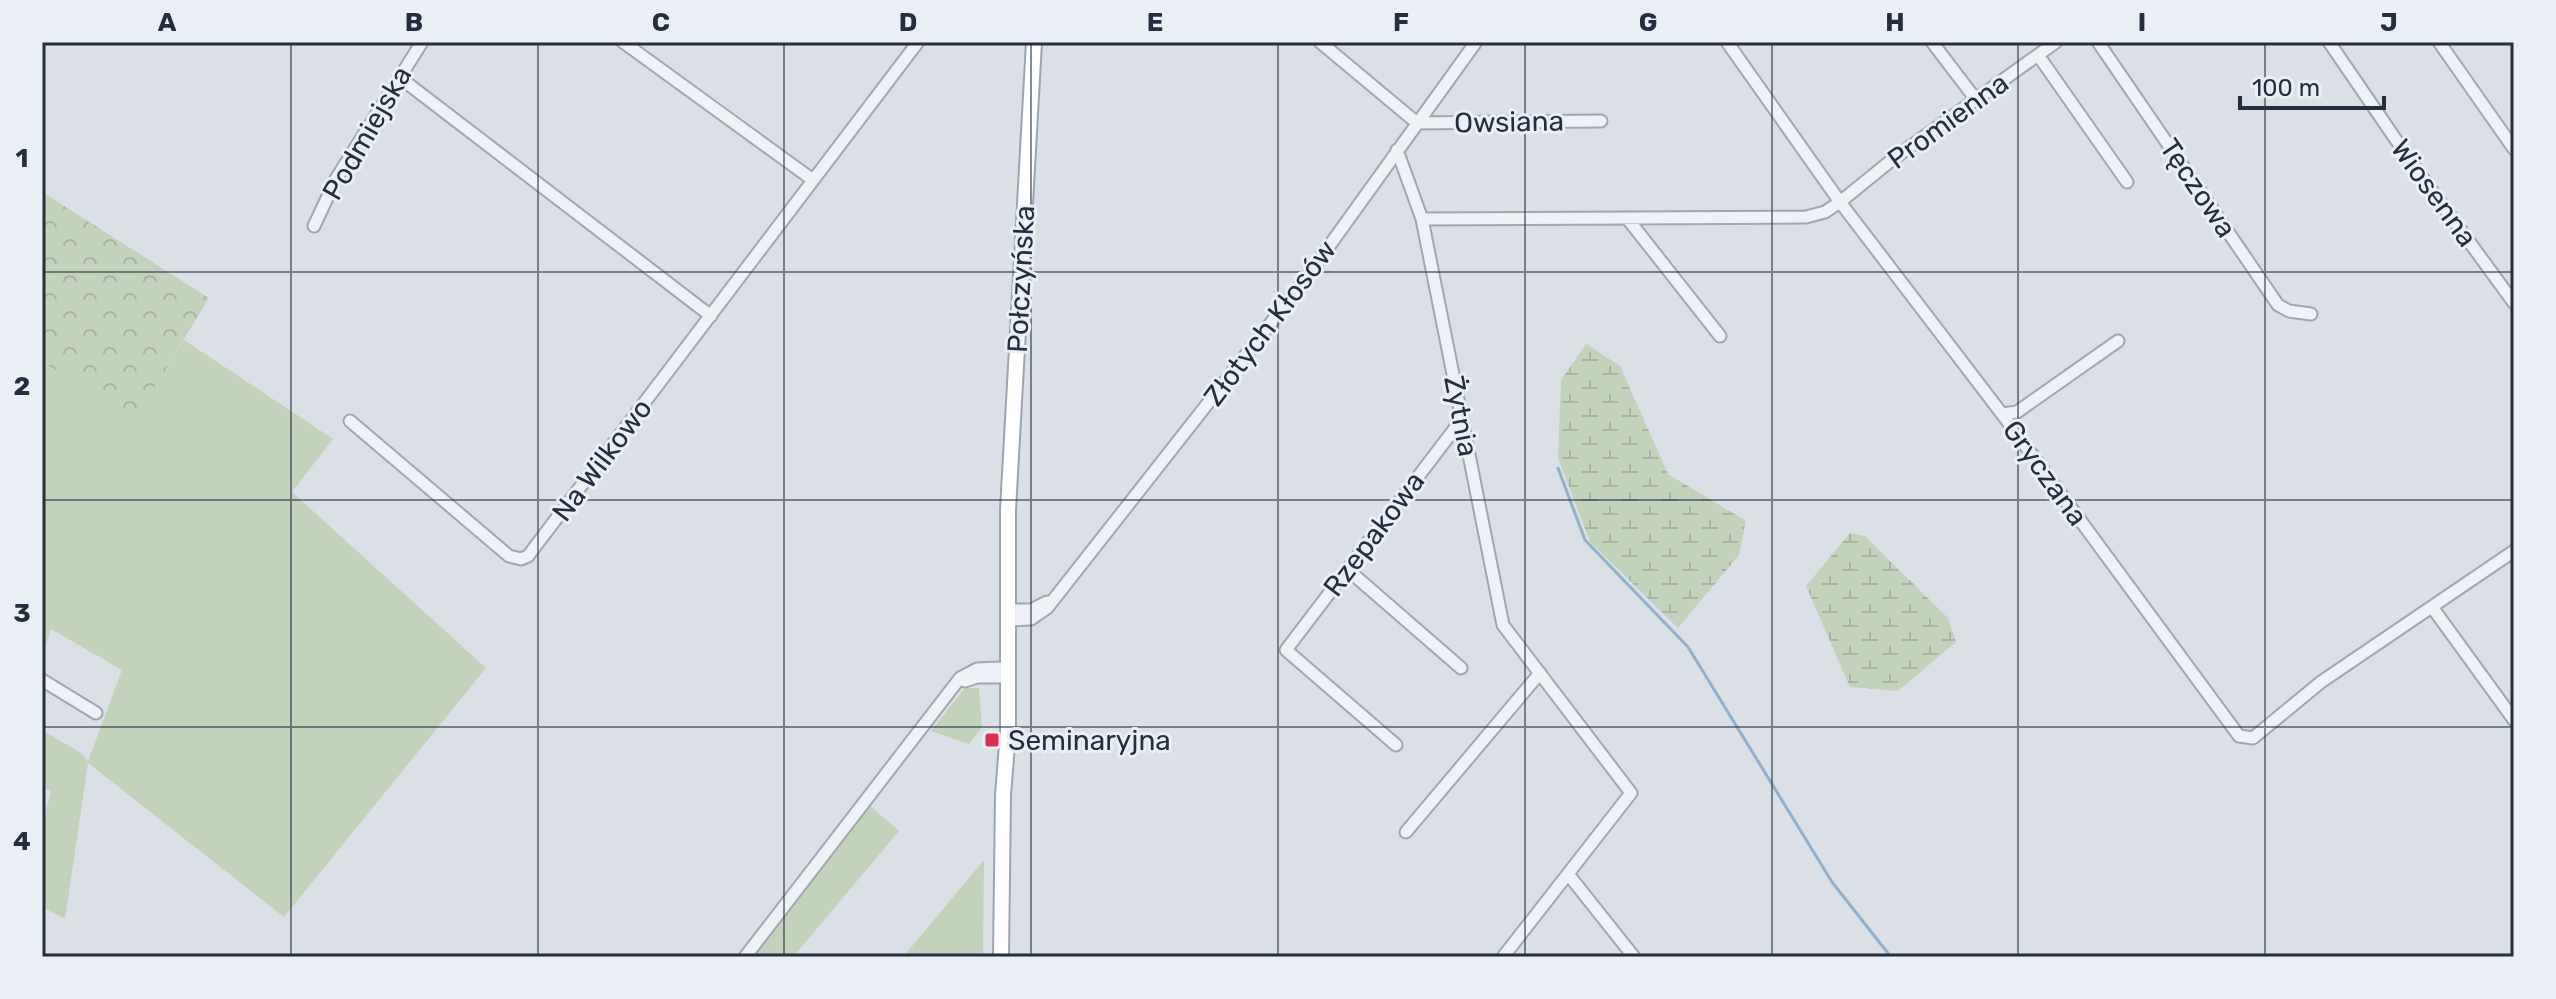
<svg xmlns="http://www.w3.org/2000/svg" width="2556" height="999" font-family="Rubik,sans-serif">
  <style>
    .grass { fill: #c2d2bb }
    .forest { fill: url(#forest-crowns) }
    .wetland { fill: url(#wetland-marsh) }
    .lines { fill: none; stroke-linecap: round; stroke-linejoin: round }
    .stream { stroke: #91b0cc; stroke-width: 3 }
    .minor-casing { stroke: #a0a7b1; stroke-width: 15 }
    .major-casing { stroke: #99a5b4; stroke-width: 18 }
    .minor { stroke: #eef1f5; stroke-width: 11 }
    .major { stroke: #fff; stroke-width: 14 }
    .grid { fill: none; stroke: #242e3f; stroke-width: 2; stroke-opacity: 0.55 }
    .poi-dot { fill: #dc304f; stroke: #eaeff5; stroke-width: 3 }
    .labels { text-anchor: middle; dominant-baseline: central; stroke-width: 6; stroke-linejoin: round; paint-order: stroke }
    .street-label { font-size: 28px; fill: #242e3f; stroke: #eaeff5 }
    .poi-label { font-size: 28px; fill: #242e3f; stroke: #eaeff5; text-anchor: start }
    .neatline { fill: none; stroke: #242e3f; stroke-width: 3 }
    .grid-label { font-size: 26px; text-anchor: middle; font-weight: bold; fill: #242e3f }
  </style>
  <defs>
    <pattern id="forest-crowns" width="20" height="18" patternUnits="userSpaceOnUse" patternTransform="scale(2)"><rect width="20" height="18" fill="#c2d2bb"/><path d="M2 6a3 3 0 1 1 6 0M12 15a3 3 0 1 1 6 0" fill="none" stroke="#a7b5a2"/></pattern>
    <pattern id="wetland-marsh" width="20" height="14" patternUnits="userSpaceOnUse" patternTransform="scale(2)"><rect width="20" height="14" fill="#c2d2bb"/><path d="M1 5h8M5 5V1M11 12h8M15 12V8" fill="none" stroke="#a7b5a2"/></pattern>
  </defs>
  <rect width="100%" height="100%" fill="#dbe0e7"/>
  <path class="grass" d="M184,340L333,439L292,492L486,668L284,917L88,763L65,919L42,907V824L51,792L42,786V730L81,753L88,761L122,670L51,629L42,656V361L133,422Z
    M965,688H979L982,727L969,744L931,731Z
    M869,805L899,831L793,957H751Z
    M984,860L983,957H903Z"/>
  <path class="forest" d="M42,192L209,298L133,423L42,361Z"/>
  <path class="wetland" d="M1586,344L1620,366L1668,474L1746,521L1739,555L1678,628L1590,542L1558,458L1561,380Z
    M1850,533L1865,536L1948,618L1956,642L1898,691L1850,687L1806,586Z"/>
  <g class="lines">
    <path class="stream" d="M1558,468L1585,540L1688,647L1832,882L1891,957"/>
    <defs>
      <path id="minor" d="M623,42L813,180
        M1320,42L1417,123L1601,121
        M1727,42L1840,202L2002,414L2239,736L2253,738L2321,682L2514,551
        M1932,42L1977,101
        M2098,42L2278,305L2289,311L2311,314
        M2329,42L2416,169L2514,303
        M2439,42L2514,149
        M2038,55L2127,182
        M399,77L711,316
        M1397,150L1422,219L1503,625L1631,793L1503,957
        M1627,218L1720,336
        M1422,219L1806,217L1825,212L1840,202L1893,159L2056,42
        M314,226L336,179L422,42
        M2002,414L2017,412L2118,341
        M350,421L509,556L521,559L528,556L918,42
        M1347,569L1461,668
        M2432,607L2514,720
        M1009,610H1031L1047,602
        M1009,620L1031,619L1047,608L1304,281L1476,42
        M42,680L96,713
        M965,681L977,677H999
        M1396,745L1286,650L1462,419
        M1406,832L1540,673
        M1568,874L1634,957
        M745,957L960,678L977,669L999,668"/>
      <path id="major" d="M1001,957L1003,795L1008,732V510L1034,42"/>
    </defs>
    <use href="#minor" class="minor-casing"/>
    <use href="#major" class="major-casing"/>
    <use href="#minor" class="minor"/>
    <use href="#major" class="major"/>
  </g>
  <path class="grid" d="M291,42V957M538,42V957M784,42V957M1031,42V957M1278,42V957M1525,42V957M1772,42V957M2018,42V957M2265,42V957M42,272H2514M42,500H2514M42,727H2514"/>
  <rect class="poi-dot" x="984" y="732" width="16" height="16" rx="4"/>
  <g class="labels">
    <g class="street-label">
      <text transform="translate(1948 121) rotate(-36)">Promienna</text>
      <text transform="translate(1509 122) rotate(-1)">Owsiana</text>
      <text transform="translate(367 133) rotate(-60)">Podmiejska</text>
      <text transform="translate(2198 188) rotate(56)">Tęczowa</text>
      <text transform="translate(2434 193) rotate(54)">Wiosenna</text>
      <text transform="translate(1021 279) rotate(-87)">Połczyńska</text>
      <text transform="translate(1270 323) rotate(-53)">Złotych Kłosów</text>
      <text transform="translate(1461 416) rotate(79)">Żytnia</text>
      <text transform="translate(602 460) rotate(-53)">Na Wilkowo</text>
      <text transform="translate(2045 473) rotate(54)">Gryczana</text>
      <text transform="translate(1374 534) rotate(-53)">Rzepakowa</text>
    </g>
    <g class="poi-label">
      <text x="1008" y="740">Seminaryjna</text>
    </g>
  </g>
  <rect width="2556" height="999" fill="none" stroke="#eaeff5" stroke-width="88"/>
  <path d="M2240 96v12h144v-12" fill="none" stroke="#242e3f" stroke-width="4"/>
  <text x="2252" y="96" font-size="24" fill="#242e3f" stroke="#eaeff5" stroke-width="6" paint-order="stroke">100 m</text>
  <rect x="44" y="44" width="2468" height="911" class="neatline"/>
  <g class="grid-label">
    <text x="167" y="31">A</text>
    <text x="414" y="31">B</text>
    <text x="661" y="31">C</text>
    <text x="908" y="31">D</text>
    <text x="1155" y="31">E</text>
    <text x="1401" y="31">F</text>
    <text x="1648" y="31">G</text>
    <text x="1895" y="31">H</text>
    <text x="2142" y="31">I</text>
    <text x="2389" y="31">J</text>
    <text x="22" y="167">1</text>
    <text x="22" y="395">2</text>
    <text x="22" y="622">3</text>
    <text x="22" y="850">4</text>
  </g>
</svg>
